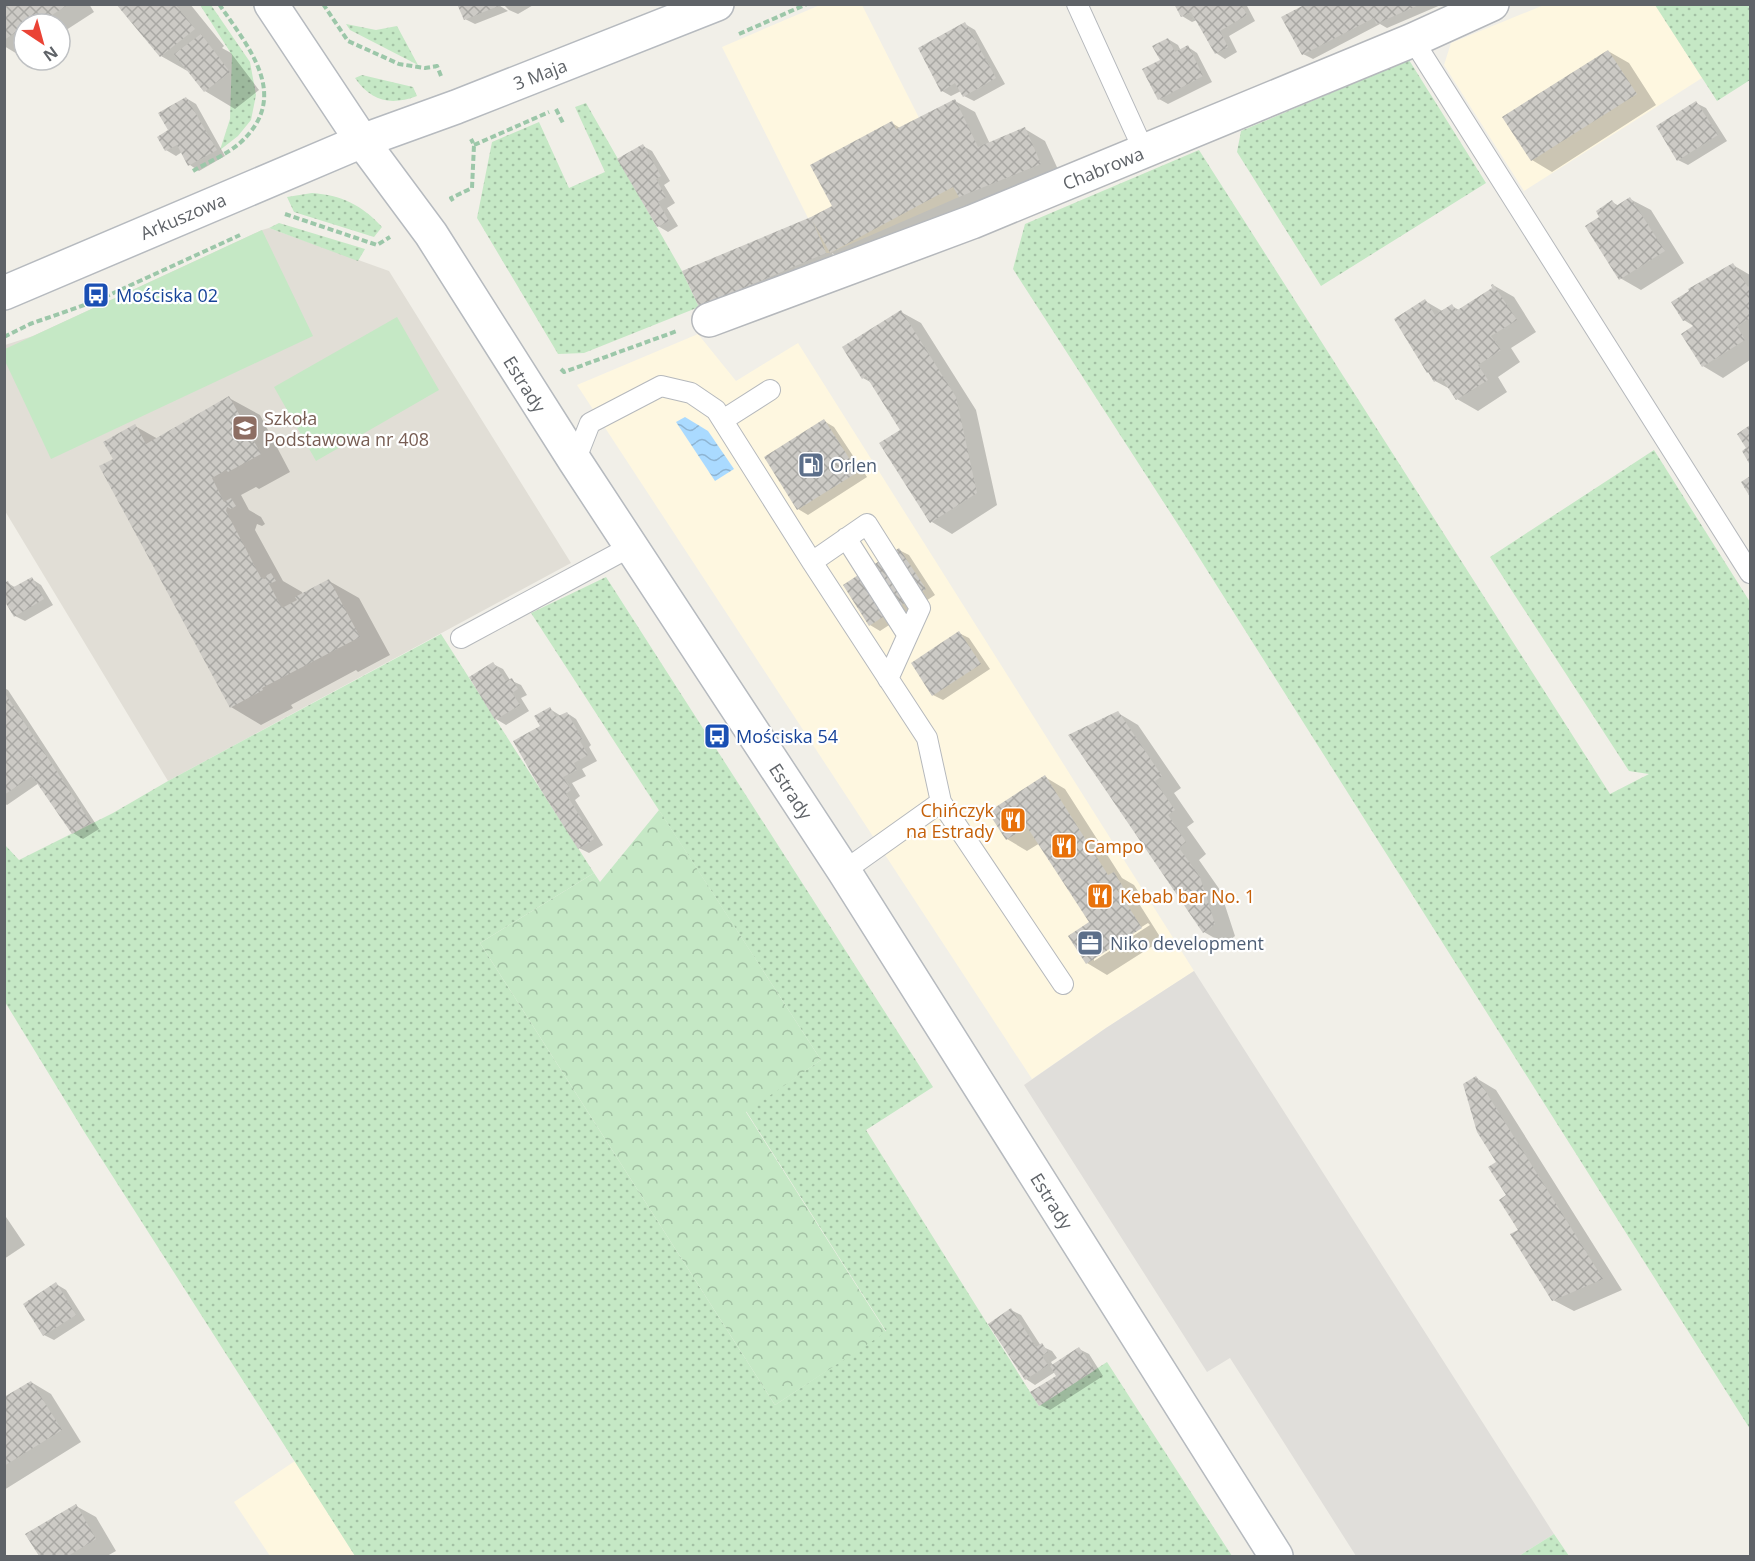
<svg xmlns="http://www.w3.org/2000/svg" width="1755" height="1561" font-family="'Open Sans',sans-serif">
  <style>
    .commercial { fill: #fef7e0 }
    .industrial { fill: #e0deda }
    .education { fill: #e1ded6 }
    .grass { fill: url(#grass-dots) }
    .forest { fill: url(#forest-crowns) }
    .garden { fill: #c5e8c5 }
    .water { fill: url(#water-waves) }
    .shadow { fill: #0003; fill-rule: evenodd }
    .building { fill: url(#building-cross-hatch) }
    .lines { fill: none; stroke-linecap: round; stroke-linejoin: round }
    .lane-casing { stroke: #b5b8bc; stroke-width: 22 }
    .street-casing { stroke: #b5b8bc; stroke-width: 36 }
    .secondary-casing { stroke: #b6babf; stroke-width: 36 }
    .path { stroke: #9cc7a9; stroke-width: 4; stroke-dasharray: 6 3; stroke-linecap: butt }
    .lane { stroke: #fff; stroke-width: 20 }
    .street { stroke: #fff; stroke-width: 33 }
    .secondary { stroke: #fff; stroke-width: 33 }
    .labels { text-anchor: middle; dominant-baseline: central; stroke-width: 4.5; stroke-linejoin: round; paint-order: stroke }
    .street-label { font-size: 18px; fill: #5f6368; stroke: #fff }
    .transit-label { font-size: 18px; fill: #164399; stroke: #fff; text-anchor: start }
    .education-label { font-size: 18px; fill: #785e54; stroke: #fff; text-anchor: start }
    .service-label { font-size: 18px; fill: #4e5e75; stroke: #fff; text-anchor: start }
    .food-label { font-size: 18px; fill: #c56008; stroke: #fff; text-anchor: start }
  </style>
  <defs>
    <pattern id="grass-dots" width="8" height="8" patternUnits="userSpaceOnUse" patternTransform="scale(1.5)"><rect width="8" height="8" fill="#c5e8c5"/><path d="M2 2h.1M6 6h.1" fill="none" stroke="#a3c0a4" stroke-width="1.8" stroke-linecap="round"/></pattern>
    <pattern id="forest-crowns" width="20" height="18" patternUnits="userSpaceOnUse" patternTransform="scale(1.5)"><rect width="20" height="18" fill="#c5e8c5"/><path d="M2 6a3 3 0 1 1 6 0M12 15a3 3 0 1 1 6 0" fill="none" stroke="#a3c0a4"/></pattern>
    <pattern id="water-waves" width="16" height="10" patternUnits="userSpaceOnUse" patternTransform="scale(1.5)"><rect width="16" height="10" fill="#aadaff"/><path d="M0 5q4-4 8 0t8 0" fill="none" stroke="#8eb4d2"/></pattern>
    <pattern id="building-cross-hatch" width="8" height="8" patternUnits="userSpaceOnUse" patternTransform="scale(1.5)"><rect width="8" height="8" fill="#cccac5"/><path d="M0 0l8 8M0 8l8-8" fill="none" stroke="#a9a8a4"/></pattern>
  </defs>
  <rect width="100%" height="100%" fill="#f1efe8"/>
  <path class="commercial" d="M1655,4L1702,78L1524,191L1444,65L1451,43L1544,5Z
    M820,5H862L959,197L830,253H826L811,217L808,218L722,47Z
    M698,334L736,381L798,343L1194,971L1106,1028L1032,1079L577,385Z
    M295,1461L355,1556H270L234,1502Z"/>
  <path class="industrial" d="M1194,971L1554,1534L1519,1556H1356L1230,1358L1207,1372L1024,1085L1106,1028Z"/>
  <path class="education" d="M269,228L389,271L571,563L168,781L5,511V345L33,336L262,230Z"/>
  <path class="grass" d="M200,5H211L250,62L256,95L251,120L238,136L220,150L230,119L232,55Z
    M1655,5H1750V80L1717,101Z
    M346,24L376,30L397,26L418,65L350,30Z
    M1409,60L1486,183L1321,286L1237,152L1241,131Z
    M362,75L413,87L417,96C390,106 371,101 355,78Z
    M586,103L682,271L699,307L584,353L558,354L477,218L492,142L539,122L569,188L605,172L575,107Z
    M1199,150L1610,794L1649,774L1629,771L1490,557L1654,450L1750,602V1429L1188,540L1013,269L1025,224Z
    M312,193C341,195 362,205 382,227L374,237L294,212L287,197Z
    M279,223L365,249L358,261L269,228Z
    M606,577L933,1087L866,1130L1030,1392L1039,1406L1107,1362L1232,1556H355L85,1133L5,1002V845L19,860L113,813L168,781L441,634L594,873L480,943L775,1405L886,1331L746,1111L821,1060L531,613Z
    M1554,1534L1569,1556H1519Z"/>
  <path class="forest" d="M659,810L821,1060L746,1112L886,1332L775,1405L480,943L594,873L600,882Z"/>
  <path class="garden" d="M262,230L313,336L51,459L5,361V349Z
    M397,317L439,390L316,461L274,387Z"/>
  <path class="water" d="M685,417L708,431L734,469L715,481L676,422Z"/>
  <path class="shadow" d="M4,4H89L94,12L60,34V24H24V52L19,55L4,46Z
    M118,4H190L224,46L222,48L231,53L259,90L235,109L205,91L191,73L161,56Z
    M497,4L508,11L475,24L465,19Z
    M503,4H535L518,14L509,10Z
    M1176,4H1246L1255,21L1229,36L1237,52L1225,59L1216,53L1197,20L1192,22L1182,16Z
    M1309,4H1443L1387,28L1380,24L1313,59L1303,54Z
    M965,24L975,30L1005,84L974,101L964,96L961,91L951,96L942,91Z
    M1168,39L1178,45L1181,51L1188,47L1197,53L1212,82L1168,104L1159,99Z
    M1608,51L1629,63L1656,105L1552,172L1532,160Z
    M186,98L196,104L225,156L199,171L190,165L182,152L176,156L166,150L170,131Z
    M955,101L975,112L990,144L1025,129L1045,141L1061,176L861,270L832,253L835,259L701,306L810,219L834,207L892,123L900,128Z
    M1696,103L1706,108L1727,141L1688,165L1678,160Z
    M643,146L652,151L670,181L664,185L675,203L667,208L678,226L668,232L658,226Z
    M1630,199L1651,210L1684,263L1641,290L1620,278L1601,217L1612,202L1619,206Z
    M1733,265L1750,275V360L1723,378L1703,366L1695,327L1684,320L1692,291Z
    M1493,285L1514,297L1536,332L1511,348L1520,362L1498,377L1507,392L1478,411L1457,399L1452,390L1435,381L1396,320L1425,301L1444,312L1452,306L1459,310L1494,289Z
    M901,312L921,323L976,410L997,505L952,534L932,522L902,430L872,383L863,378Z
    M229,398L260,415L290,472L259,489L256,487L241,495L249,510L261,517L265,524L262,526L257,524L255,530L283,581L302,592L303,595L329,581L359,598L390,655L358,672L356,670L291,705L293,708L261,725L231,707L115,460L135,426L158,439Z
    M824,421L834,427L867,477L808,515L798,509Z
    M899,550L909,555L935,595L880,631L870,625Z
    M32,579L41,585L53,605L25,621L15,616L8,583L16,588Z
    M959,633L969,638L990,669L943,700L933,695Z
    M493,664L503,669L510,680L521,685L527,695L521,698L529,711L506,725L496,719L471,678Z
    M4,688L8,690L99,829L83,839L73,833L39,783L7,805L4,803Z
    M550,709L561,716L567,713L576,719L591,745L589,747L597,761L582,769L586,776L572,783L580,796L575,800L603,845L589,853L579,848L542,727Z
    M1118,713L1138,725L1181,788L1174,793L1194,822L1187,827L1206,854L1199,860L1220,890L1235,936L1225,944L1204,932Z
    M1045,777L1065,789L1122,878L1134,885L1143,899L1138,902L1162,940L1107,975L1087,963L1091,922L1040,843L1027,851L1007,839ZM1148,923L1150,925L1094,961V957Z
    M1476,1078L1496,1090L1622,1290L1574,1311L1553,1300L1520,1230L1498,1163Z
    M4,1214L25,1245L4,1259Z
    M56,1284L66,1290L85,1320L54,1340L44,1335Z
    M1011,1310L1021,1315L1041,1346L1052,1351L1057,1358L1051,1362L1053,1365L1079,1349L1089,1354L1103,1376L1050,1410L1040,1405L1058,1376L1055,1372L1035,1385L1026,1379Z
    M31,1382L51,1394L81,1442L4,1490V1399Z
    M76,1506L96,1517L116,1551L107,1556H41L27,1534Z"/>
  <path class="building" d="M4,4H69L38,24H24V34L21,29L4,40Z
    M116,4H175L195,29L160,57Z
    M457,4H501V5L464,20Z
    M1174,4H1241L1247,15L1220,31L1228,47L1215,54L1191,12L1181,17Z
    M1306,4H1421L1376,24L1374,18L1302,55L1281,17Z
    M965,22L996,78L963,97L955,83L941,92L918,48Z
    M201,34L230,72L204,92L174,54Z
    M1168,38L1175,52L1188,45L1203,76L1158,100L1142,69L1160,60L1152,46Z
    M1608,50L1637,94L1531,161L1502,117Z
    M186,97L217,150L188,166L177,145L165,151L157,137L168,130L158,113Z
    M955,99L978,147L1025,127L1041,164L959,197L953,187L830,253L812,220L826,253L699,307L682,271L811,217L832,206L810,165L892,121L896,129Z
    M1696,101L1718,135L1677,161L1656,126Z
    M643,144L661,176L656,179L666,197L658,202L669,221L657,227L617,159Z
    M1630,197L1665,251L1619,280L1585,226L1599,217L1596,211L1612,200L1616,206Z
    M1733,263L1748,287L1750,285V318L1737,326L1745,340L1702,367L1681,334L1693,326L1688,319L1683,321L1671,302L1689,291L1688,289Z
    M1493,284L1517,320L1491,336L1501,350L1478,365L1488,380L1456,400L1441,377L1434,382L1428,372L1427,373L1394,319L1425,299L1435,315L1452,304L1456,311L1492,288L1491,285Z
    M901,310L956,397L977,493L930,523L879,443L900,430L866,376L862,379L842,347Z
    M229,396L261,454L228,472L226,470L212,478L224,502L231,498L236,506L231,509L227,507L226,511L261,578L265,579L267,575L271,573L276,581L269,584L282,608L297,600L295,597L329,579L360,637L262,688L263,690L230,708L99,466L113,459L103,442L135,424L146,444Z
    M824,419L858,472L797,510L764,457Z
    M1750,425V465L1742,451L1746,448L1737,434Z
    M1750,476V497L1741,482Z
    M899,548L926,589L869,626L843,585Z
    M32,577L44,599L14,617L4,600V583L8,581L12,588Z
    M959,631L981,664L932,696L911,663Z
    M493,662L506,681L512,678L518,689L512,693L520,705L495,720L469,677Z
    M4,692L91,823L72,834L32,776L4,795Z
    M550,707L556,717L567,712L582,739L580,741L588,755L574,763L577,770L563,777L571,790L566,794L594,839L578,849L541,790L513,741L540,726L534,716Z
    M1118,711L1162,776L1155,781L1175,810L1168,815L1186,842L1179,848L1200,877L1215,924L1203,933L1068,735Z
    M1045,775L1108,875L1114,872L1123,887L1118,890L1142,928L1086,964L1068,936L1089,922L1027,827L1006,840L988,812Z
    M1476,1076L1603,1279L1552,1301L1510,1234L1518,1230L1499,1200L1506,1195L1488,1167L1496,1162L1477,1132L1463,1084Z
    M56,1282L76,1315L43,1336L23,1304Z
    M1011,1308L1036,1347L1042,1343L1048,1352L1042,1356L1048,1365L1025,1380L988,1324Z
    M1079,1347L1095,1370L1039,1406L1030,1392L1056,1376L1050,1366Z
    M31,1381L62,1430L4,1466V1397Z
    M76,1504L96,1539L68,1556H39L25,1534Z"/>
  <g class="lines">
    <defs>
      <path id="lane" d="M1077,4L1144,151
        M1413,40L1750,573
        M723,420L770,390
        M575,461L590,423L661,386L691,393L716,410L812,562L927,738L941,802L844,871
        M846,538L907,634
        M812,562L867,524L920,608L888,679
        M461,638L630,547
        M941,802L1063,984"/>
      <path id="street" d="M709,320L972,222L1413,40L1492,4"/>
      <path id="secondary" d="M271,4L362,141L431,234L575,461L844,871L1276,1556
        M4,293L362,141L456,107L717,4"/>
    </defs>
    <use href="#lane" class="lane-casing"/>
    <use href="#street" class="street-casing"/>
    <use href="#secondary" class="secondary-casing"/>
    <path class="path" d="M323,4L348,41L399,64L425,68L437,66L441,76
      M739,34L807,4
      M556,109L563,123
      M474,145L549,112
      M193,171C208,162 228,154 241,142C291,96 249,48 219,4
      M453,201L451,198L472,188L474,145L471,139
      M285,214L377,245L390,237
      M4,337L30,324L96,301L240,235
      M561,369L564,372L677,331"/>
    <use href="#lane" class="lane"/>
    <use href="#street" class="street"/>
    <use href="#secondary" class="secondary"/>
  </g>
  <defs>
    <symbol id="bus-square" viewBox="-11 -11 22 22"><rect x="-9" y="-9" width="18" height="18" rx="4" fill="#1a4fb4" stroke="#fff"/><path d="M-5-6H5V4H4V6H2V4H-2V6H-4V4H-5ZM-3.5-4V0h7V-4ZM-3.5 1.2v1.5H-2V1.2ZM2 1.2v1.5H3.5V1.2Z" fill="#fff"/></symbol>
    <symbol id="school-square" viewBox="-11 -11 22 22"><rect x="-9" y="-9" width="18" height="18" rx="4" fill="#8d6e63" stroke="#fff"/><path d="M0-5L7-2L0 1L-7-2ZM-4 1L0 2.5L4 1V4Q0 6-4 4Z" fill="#fff"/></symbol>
    <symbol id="fuel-square" viewBox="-11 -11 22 22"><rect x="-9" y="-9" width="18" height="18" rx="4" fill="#5c6f8a" stroke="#fff"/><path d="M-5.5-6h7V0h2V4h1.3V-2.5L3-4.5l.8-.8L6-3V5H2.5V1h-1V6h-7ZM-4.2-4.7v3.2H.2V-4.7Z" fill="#fff"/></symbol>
    <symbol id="restaurant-square" viewBox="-11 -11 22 22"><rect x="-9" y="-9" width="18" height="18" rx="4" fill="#e8710a" stroke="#fff"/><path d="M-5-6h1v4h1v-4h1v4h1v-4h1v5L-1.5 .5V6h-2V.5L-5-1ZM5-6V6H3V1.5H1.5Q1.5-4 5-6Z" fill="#fff"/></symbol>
    <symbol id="office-square" viewBox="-11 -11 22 22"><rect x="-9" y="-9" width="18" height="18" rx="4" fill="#5c6f8a" stroke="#fff"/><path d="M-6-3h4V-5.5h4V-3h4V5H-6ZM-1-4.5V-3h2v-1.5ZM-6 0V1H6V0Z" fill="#fff"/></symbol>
  </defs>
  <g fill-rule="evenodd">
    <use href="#bus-square" x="81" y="280" width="30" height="30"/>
    <use href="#school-square" x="230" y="413" width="30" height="30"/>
    <use href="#fuel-square" x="796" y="450" width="30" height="30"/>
    <use href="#bus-square" x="702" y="721" width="30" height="30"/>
    <use href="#restaurant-square" x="998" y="805" width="30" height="30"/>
    <use href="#restaurant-square" x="1049" y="831" width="30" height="30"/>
    <use href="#restaurant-square" x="1085" y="881" width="30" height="30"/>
    <use href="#office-square" x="1075" y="928" width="30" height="30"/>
  </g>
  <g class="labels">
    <g class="street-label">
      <text transform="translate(540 74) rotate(-21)">3 Maja</text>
      <text transform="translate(1103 168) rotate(-22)">Chabrowa</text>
      <text transform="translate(183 216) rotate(-23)">Arkuszowa</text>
      <text transform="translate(525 384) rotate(58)">Estrady</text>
      <text transform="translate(791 791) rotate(57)">Estrady</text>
      <text transform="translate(1052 1201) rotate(58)">Estrady</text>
    </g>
    <g class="transit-label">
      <text x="116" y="295">Mościska 02</text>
      <text x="736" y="736">Mościska 54</text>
    </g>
    <g class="education-label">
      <text x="264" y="418">Szkoła<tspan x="264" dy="21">Podstawowa nr 408</tspan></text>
    </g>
    <g class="service-label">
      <text x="830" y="465">Orlen</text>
      <text x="1110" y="943">Niko development</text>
    </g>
    <g class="food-label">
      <text x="994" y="810" text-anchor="end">Chińczyk<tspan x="994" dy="21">na Estrady</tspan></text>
      <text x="1084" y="846">Campo</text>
      <text x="1120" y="896">Kebab bar No. 1</text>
    </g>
  </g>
  <rect width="1755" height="1561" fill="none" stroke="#5f6368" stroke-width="12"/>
  <g transform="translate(42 42) rotate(144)"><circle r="28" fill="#ffffff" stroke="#bfc1c3" stroke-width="1.5"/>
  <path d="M0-4.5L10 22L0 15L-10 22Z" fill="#ea4335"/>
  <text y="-9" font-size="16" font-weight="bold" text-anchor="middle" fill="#5f6368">N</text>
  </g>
</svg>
